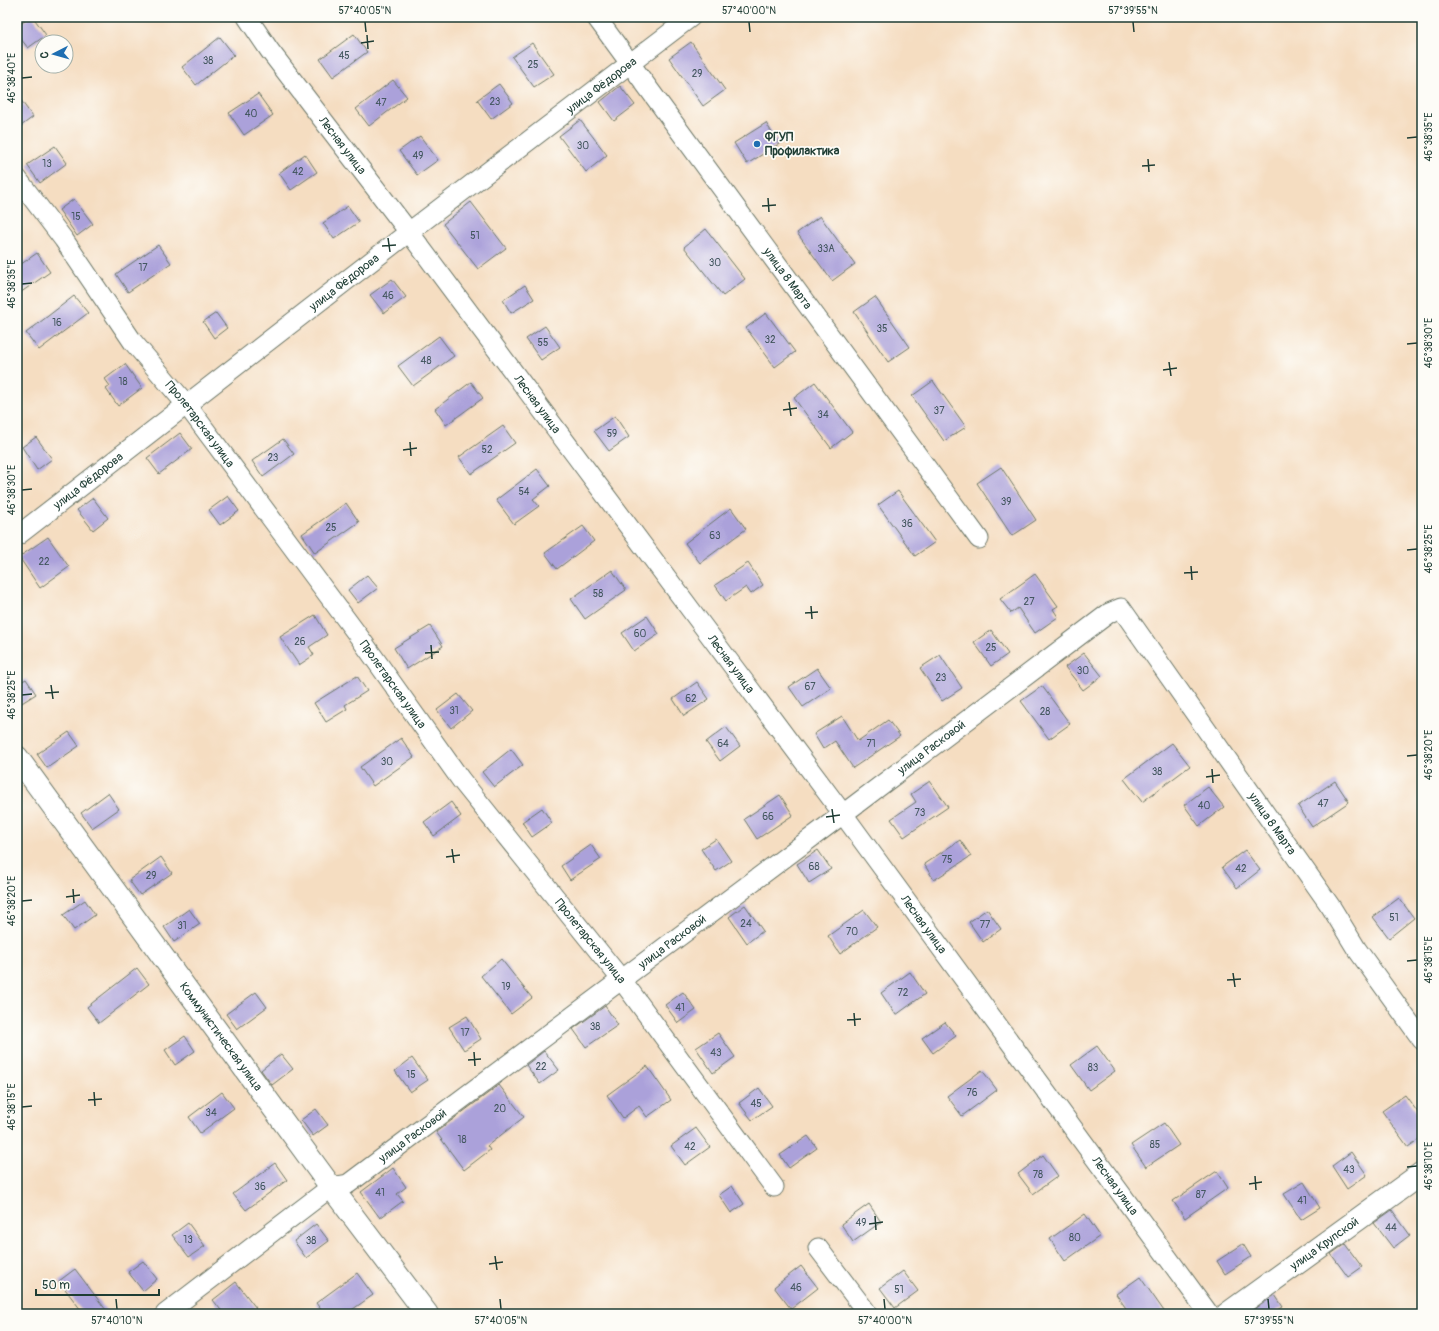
<svg xmlns="http://www.w3.org/2000/svg" width="1439" height="1331" font-family="Pangolin,sans-serif">
  <style>
    .building { fill: #aba1da }
    .lines { fill: none; stroke-linecap: round; stroke-linejoin: round }
    .street-casing { stroke: #6a7565; stroke-width: 21 }
    .secondary-casing { stroke: #6a7565; stroke-width: 24 }
    .street { stroke: #fff; stroke-width: 19 }
    .secondary { stroke: #fff; stroke-width: 22 }
    .ticks { fill: none; stroke: #1f3d34; stroke-width: 1.5 }
    .poi-dot { fill: #1f6fb2; stroke: #fdfcf7; stroke-width: 1.5 }
    .labels { text-anchor: middle; dominant-baseline: central; stroke-width: 3.5; stroke-linejoin: round; paint-order: stroke }
    .number-label { font-size: 10px; fill: #42565e }
    .street-label { font-size: 12px; fill: #1f3d34; stroke: #fdfcf7 }
    .poi-label { font-size: 12px; font-weight: bold; fill: #1f3d34; stroke: #fdfcf7; text-anchor: start }
    .neatline { fill: none; stroke: #1f3d34; stroke-width: 1.5 }
    .ticks-label { font-size: 10px; text-anchor: middle; fill: #1f3d34 }
  </style>
  <rect width="100%" height="100%" fill="#fdfcf7"/>
  <filter id="ink" filterUnits="userSpaceOnUse"><feTurbulence type="fractalNoise" baseFrequency=".025" numOctaves="2"/><feDisplacementMap in="SourceGraphic" scale="8" xChannelSelector="R" yChannelSelector="G"/><feConvolveMatrix kernelMatrix="1 2 1 2 8 2 1 2 1" color-interpolation-filters="sRGB"/></filter>
  <filter id="wash" filterUnits="userSpaceOnUse"><feTurbulence type="fractalNoise" baseFrequency=".012" numOctaves="4" result="noise"/><feDisplacementMap in="SourceGraphic" scale="16" xChannelSelector="R" yChannelSelector="G"/><feGaussianBlur stdDeviation="0.9" result="paint"/><feColorMatrix in="noise" values="0 0 0 0 0 0 0 0 0 0 0 0 0 0 0 0 0 1.4 0 .05"/><feComposite in="paint" operator="in"/></filter>
  <g filter="url(#wash)">
    <rect width="100%" height="100%" fill="#f5ddc1"/>
    <g id="blocks">
      <path class="building" d="M30,17H33L46,35L28,48L17,34V27Z
        M354,34L367,52L333,77L320,59Z
        M220,37L234,55L196,85L182,67Z
        M691,42L725,90L703,106L669,58Z
        M532,43L554,74L534,87L512,57Z
        M393,80L407,97L369,126L356,109Z
        M499,84L513,103L491,119L477,100Z
        M620,86L635,105L614,121L600,102Z
        M258,94L273,115L244,135L229,113Z
        M17,95L33,117L17,129Z
        M580,120L607,155L586,172L559,136Z
        M766,123L779,144L747,164L734,143Z
        M420,136L438,160L417,175L399,151Z
        M55,146L67,163L40,183L27,165Z
        M305,154L317,172L291,190L279,173Z
        M74,199L93,224L77,236L59,210Z
        M471,202L506,248L478,269L443,224Z
        M348,206L359,222L334,239L323,223Z
        M820,216L855,264L832,281L797,233Z
        M706,229L745,279L723,296L684,247Z
        M158,245L171,263L128,292L116,274Z
        M37,253L50,272L17,295V267Z
        M392,279L406,297L384,313L370,295Z
        M525,285L534,299L511,313L503,300Z
        M74,296L88,313L39,350L26,333Z
        M875,297L910,347L888,362L854,312Z
        M216,313L227,328L214,338L203,322Z
        M766,313L795,352L775,367L746,328Z
        M545,326L560,347L541,360L526,339Z
        M439,336L454,356L413,386L398,366Z
        M125,364L142,388L118,406L106,389L110,386L105,379Z
        M933,381L966,427L944,441L912,396Z
        M471,382L483,398L446,425L435,409Z
        M815,382L852,432L831,448L794,398Z
        M615,416L629,437L609,451L594,431Z
        M503,426L515,443L471,474L459,457Z
        M180,433L192,449L159,474L147,458Z
        M36,437L52,459L37,470L22,447Z
        M283,439L294,454L263,477L252,461Z
        M1001,467L1036,520L1012,536L977,483Z
        M537,469L550,486L533,499L539,506L514,524L496,500Z
        M898,491L935,542L915,556L878,505Z
        M228,496L239,511L220,525L209,510Z
        M93,498L108,518L93,530L77,510Z
        M346,503L359,522L315,553L302,534Z
        M731,508L746,529L700,563L685,543Z
        M583,526L594,541L557,569L545,553Z
        M48,537L69,567L40,588L19,557Z
        M748,563L763,585L751,594L746,587L726,601L715,585Z
        M612,570L626,590L585,619L571,599Z
        M1035,574L1058,606L1053,609L1058,617L1035,633L1018,608L1011,613L1000,599Z
        M367,575L378,588L358,603L348,590Z
        M315,615L327,635L309,647L314,655L299,665L280,637Z
        M647,616L659,634L634,651L622,633Z
        M430,626L443,646L407,669L394,648Z
        M991,630L1008,654L991,666L974,642Z
        M1084,653L1102,676L1083,690L1065,667Z
        M940,655L962,688L942,701L920,668Z
        M817,668L831,688L803,707L789,687Z
        M357,676L367,691L345,705L347,709L326,722L314,703Z
        M26,679L36,694L17,706V684Z
        M697,682L709,699L684,716L673,699Z
        M1042,686L1070,724L1049,739L1021,701Z
        M458,694L472,711L451,728L437,710Z
        M842,716L858,741L888,720L900,736L853,768L835,741L823,749L814,734Z
        M726,727L740,746L720,761L706,742Z
        M69,732L79,746L47,768L37,754Z
        M401,738L414,757L373,786L360,767Z
        M1172,743L1190,766L1142,802L1124,779Z
        M511,749L523,765L494,787L482,772Z
        M930,781L948,807L904,837L891,819L916,802L911,794Z
        M1335,781L1349,802L1312,827L1298,806Z
        M1208,787L1224,807L1199,826L1184,805Z
        M108,793L119,809L92,828L81,813Z
        M780,795L793,815L757,839L744,819Z
        M451,802L461,816L434,836L424,822Z
        M542,808L552,823L532,837L522,822Z
        M716,839L731,861L716,871L701,849Z
        M960,840L971,856L934,880L924,864Z
        M591,845L601,859L570,880L561,866Z
        M818,850L831,869L809,883L797,864Z
        M1245,850L1260,870L1237,888L1222,867Z
        M161,857L172,873L140,895L129,880Z
        M1399,898L1414,918L1389,938L1373,917Z
        M85,900L95,915L74,930L63,915Z
        M745,905L763,931L747,943L729,917Z
        M189,909L200,924L174,942L164,927Z
        M987,909L1001,929L983,942L969,922Z
        M864,910L877,927L840,954L828,936Z
        M501,959L532,998L511,1014L481,976Z
        M137,968L149,984L99,1023L87,1007Z
        M910,972L925,994L896,1015L881,993Z
        M256,992L267,1007L237,1029L226,1014Z
        M683,992L696,1010L678,1023L665,1005Z
        M605,1006L618,1025L586,1047L573,1029Z
        M467,1016L481,1039L464,1050L449,1027Z
        M945,1022L956,1036L933,1053L922,1038Z
        M718,1033L735,1057L713,1073L696,1048Z
        M185,1036L195,1051L175,1065L165,1050Z
        M1097,1046L1115,1071L1089,1090L1071,1065Z
        M544,1051L559,1070L540,1084L526,1065Z
        M281,1054L293,1069L272,1085L261,1070Z
        M412,1058L428,1080L410,1092L395,1071Z
        M647,1066L671,1100L647,1117L639,1106L623,1118L607,1095Z
        M982,1070L997,1090L962,1116L947,1096Z
        M499,1085L524,1117L487,1146L490,1150L464,1170L436,1132Z
        M759,1088L772,1106L752,1120L739,1103Z
        M222,1092L234,1108L200,1133L189,1117Z
        M1405,1095L1422,1118V1137L1408,1147L1382,1111Z
        M316,1109L328,1125L313,1136L301,1120Z
        M1164,1123L1179,1145L1146,1167L1131,1145Z
        M696,1128L710,1147L685,1165L671,1146Z
        M808,1136L817,1148L789,1168L780,1155Z
        M1351,1152L1367,1175L1347,1189L1332,1166Z
        M1043,1155L1058,1176L1033,1194L1018,1174Z
        M275,1163L287,1180L246,1210L233,1194Z
        M393,1168L406,1187L397,1194L403,1201L380,1218L361,1192Z
        M1217,1171L1228,1188L1185,1218L1173,1201Z
        M1304,1182L1320,1208L1301,1220L1284,1194Z
        M732,1186L744,1204L731,1213L719,1195Z
        M869,1204L881,1222L853,1242L841,1224Z
        M1392,1210L1410,1235L1393,1248L1374,1223Z
        M1085,1214L1100,1236L1065,1261L1050,1239Z
        M188,1223L205,1246L189,1257L172,1235Z
        M316,1224L329,1241L306,1258L294,1241Z
        M1243,1244L1251,1257L1225,1274L1217,1261Z
        M1345,1244L1362,1267L1348,1277L1331,1254Z
        M143,1261L157,1279L143,1291L128,1272Z
        M801,1266L818,1288L791,1309L774,1287Z
        M75,1269L109,1314H84L59,1281Z
        M903,1271L918,1291L895,1308L880,1288Z
        M357,1273L373,1295L346,1314H324L316,1303Z
        M1140,1277L1166,1314H1130L1116,1294Z
        M236,1282L256,1308L248,1314H224L213,1300Z
        M1275,1295L1283,1307L1272,1314H1248Z"/>
    </g>
  </g>
  <g filter="url(#ink)">
    <use href="#blocks" fill-opacity="0" stroke="#6a7565" stroke-width="1"/>
    <g class="lines">
      <defs>
        <g id="street">
          <path id="s1" d="M247,17L270,51L409,232L843,814L1209,1314"/>
          <path id="s2" d="M596,17L979,539"/>
          <path id="s3" d="M17,178L64,240L133,342L186,404L360,638L461,780L621,979L774,1187"/>
          <path id="s4" d="M17,536L409,232L691,17"/>
          <path d="M818,1248L868,1314"/>
          <path id="s5" d="M165,1314L331,1187L348,1184L843,814L1109,613L1121,608L1331,907L1356,948L1422,1040"/>
        </g>
        <g id="secondary">
          <path id="s6" d="M17,757L331,1187L427,1314"/>
          <path id="s7" d="M1227,1314L1422,1173"/>
        </g>
      </defs>
      <use href="#street" class="street-casing"/>
      <use href="#secondary" class="secondary-casing"/>
      <use href="#street" class="street"/>
      <use href="#secondary" class="secondary"/>
    </g>
  </g>
  <path class="ticks" d="M365,22L366,32M749,22L750,32M1133,22L1134,32M367,35L368,49M361,43L374,41M22,78L32,77M1407,138L1417,137M1148,159L1149,172M1142,166L1155,165M768,198L769,212M762,206L776,205M388,238L390,252M382,246L396,245M22,284L32,283M1407,344L1417,343M1169,362L1171,376M1163,370L1177,368M789,402L791,416M783,410L797,408M410,442L411,456M403,450L417,448M22,490L32,489M1407,550L1417,549M1191,566L1192,580M1184,573L1198,572M811,606L812,619M805,613L818,612M431,645L432,659M425,653L439,652M51,685L53,699M45,693L59,692M22,695L32,694M1407,756L1417,755M1212,769L1213,783M1206,777L1220,775M832,809L834,823M826,817L840,815M452,849L454,863M446,857L460,855M73,889L74,903M66,897L80,895M22,901L32,900M1407,961L1417,960M1233,973L1235,987M1227,980L1241,979M854,1013L855,1026M847,1020L861,1019M474,1052L475,1066M468,1060L481,1059M94,1092L95,1106M88,1100L102,1099M22,1107L32,1106M1407,1167L1417,1166M1255,1176L1256,1190M1249,1184L1262,1182M875,1216L876,1230M869,1224L883,1222M495,1256L497,1270M489,1264L503,1262M116,1299L117,1309M500,1299L501,1309M884,1299L885,1309M1268,1299L1269,1309"/>
  <circle class="poi-dot" cx="757" cy="144" r="4"/>
  <g class="labels">
    <g class="number-label">
      <text x="344" y="56">45</text>
      <text x="208" y="61">38</text>
      <text x="533" y="65">25</text>
      <text x="697" y="74">29</text>
      <text x="495" y="102">23</text>
      <text x="381" y="103">47</text>
      <text x="251" y="114">40</text>
      <text x="583" y="146">30</text>
      <text x="418" y="156">49</text>
      <text x="47" y="164">13</text>
      <text x="298" y="172">42</text>
      <text x="76" y="217">15</text>
      <text x="475" y="236">51</text>
      <text x="826" y="249">33А</text>
      <text x="715" y="263">30</text>
      <text x="143" y="268">17</text>
      <text x="388" y="296">46</text>
      <text x="57" y="323">16</text>
      <text x="882" y="329">35</text>
      <text x="770" y="340">32</text>
      <text x="543" y="343">55</text>
      <text x="426" y="361">48</text>
      <text x="123" y="382">18</text>
      <text x="939" y="411">37</text>
      <text x="823" y="415">34</text>
      <text x="612" y="434">59</text>
      <text x="487" y="450">52</text>
      <text x="273" y="458">23</text>
      <text x="524" y="492">54</text>
      <text x="1006" y="502">39</text>
      <text x="907" y="524">36</text>
      <text x="331" y="528">25</text>
      <text x="715" y="536">63</text>
      <text x="44" y="562">22</text>
      <text x="598" y="594">58</text>
      <text x="1029" y="602">27</text>
      <text x="640" y="634">60</text>
      <text x="300" y="642">26</text>
      <text x="991" y="648">25</text>
      <text x="1083" y="671">30</text>
      <text x="941" y="678">23</text>
      <text x="810" y="687">67</text>
      <text x="691" y="699">62</text>
      <text x="454" y="711">31</text>
      <text x="1045" y="712">28</text>
      <text x="723" y="744">64</text>
      <text x="871" y="744">71</text>
      <text x="387" y="762">30</text>
      <text x="1157" y="772">38</text>
      <text x="1323" y="804">47</text>
      <text x="1204" y="806">40</text>
      <text x="920" y="813">73</text>
      <text x="768" y="817">66</text>
      <text x="947" y="860">75</text>
      <text x="814" y="867">68</text>
      <text x="1241" y="869">42</text>
      <text x="151" y="876">29</text>
      <text x="1394" y="918">51</text>
      <text x="746" y="924">24</text>
      <text x="985" y="925">77</text>
      <text x="182" y="926">31</text>
      <text x="852" y="932">70</text>
      <text x="506" y="987">19</text>
      <text x="903" y="993">72</text>
      <text x="680" y="1008">41</text>
      <text x="595" y="1027">38</text>
      <text x="465" y="1033">17</text>
      <text x="716" y="1053">43</text>
      <text x="541" y="1067">22</text>
      <text x="1093" y="1068">83</text>
      <text x="411" y="1075">15</text>
      <text x="972" y="1093">76</text>
      <text x="756" y="1104">45</text>
      <text x="500" y="1109">20</text>
      <text x="211" y="1113">34</text>
      <text x="462" y="1140">18</text>
      <text x="1155" y="1145">85</text>
      <text x="690" y="1147">42</text>
      <text x="1349" y="1170">43</text>
      <text x="1038" y="1175">78</text>
      <text x="260" y="1187">36</text>
      <text x="380" y="1193">41</text>
      <text x="1201" y="1195">87</text>
      <text x="1302" y="1201">41</text>
      <text x="861" y="1223">49</text>
      <text x="1391" y="1228">44</text>
      <text x="1075" y="1238">80</text>
      <text x="188" y="1240">13</text>
      <text x="311" y="1241">38</text>
      <text x="796" y="1288">46</text>
      <text x="899" y="1290">51</text>
    </g>
    <g class="street-label">
      <text stroke="none"><textPath href="#s4" startOffset="738">улица Фёдорова</textPath></text>
      <text stroke="none"><textPath href="#s1" startOffset="160">Лесная улица</textPath></text>
      <text stroke="none"><textPath href="#s2" startOffset="324">улица 8 Марта</textPath></text>
      <text stroke="none"><textPath href="#s4" startOffset="414">улица Фёдорова</textPath></text>
      <text stroke="none"><textPath href="#s1" startOffset="484">Лесная улица</textPath></text>
      <text stroke="none"><textPath href="#s3" startOffset="307">Пролетарская улица</textPath></text>
      <text stroke="none"><textPath href="#s4" startOffset="90">улица Фёдорова</textPath></text>
      <text stroke="none"><textPath href="#s1" startOffset="808">Лесная улица</textPath></text>
      <text stroke="none"><textPath href="#s3" startOffset="631">Пролетарская улица</textPath></text>
      <text stroke="none"><textPath href="#s5" startOffset="955">улица Расковой</textPath></text>
      <text stroke="none"><textPath href="#s5" startOffset="1454">улица 8 Марта</textPath></text>
      <text stroke="none"><textPath href="#s1" startOffset="1132">Лесная улица</textPath></text>
      <text stroke="none"><textPath href="#s3" startOffset="955">Пролетарская улица</textPath></text>
      <text stroke="none"><textPath href="#s5" startOffset="631">улица Расковой</textPath></text>
      <text stroke="none"><textPath href="#s6" startOffset="346">Коммунистическая улица</textPath></text>
      <text stroke="none"><textPath href="#s5" startOffset="307">улица Расковой</textPath></text>
      <text stroke="none"><textPath href="#s1" startOffset="1456">Лесная улица</textPath></text>
      <text stroke="none"><textPath href="#s7" startOffset="120">улица Крупской</textPath></text>
    </g>
    <g class="poi-label">
      <text x="765" y="137">ФГУП<tspan x="765" dy="14">Профилактика</tspan></text>
    </g>
  </g>
  <rect width="1439" height="1331" fill="none" stroke="#fdfcf7" stroke-width="44"/>
  <g transform="translate(54 54) rotate(264)"><circle r="19" fill="#fdfcf7" stroke="#a4b0a9"/>
  <path d="M0-3L7 15L0 10L-7 15Z" fill="#1f6fb2"/>
  <text y="-6" font-size="11" font-weight="bold" text-anchor="middle" fill="#1f3d34">С</text>
  </g>
  <path d="M36 1289v6h123v-6" fill="none" stroke="#1f3d34" stroke-width="2"/>
  <text x="42" y="1289" font-size="12" fill="#1f3d34" stroke="#fdfcf7" stroke-width="3" paint-order="stroke">50 m</text>
  <rect x="22" y="22" width="1395" height="1287" class="neatline"/>
  <g class="ticks-label">
    <text x="365" y="14">57°40'05"N</text>
    <text x="749" y="14">57°40'00"N</text>
    <text x="1133" y="14">57°39'55"N</text>
    <text transform="translate(11 78) rotate(-90)" y="4">46°38'40"E</text>
    <text transform="translate(1428 137) rotate(-90)" y="4">46°38'35"E</text>
    <text transform="translate(11 284) rotate(-90)" y="4">46°38'35"E</text>
    <text transform="translate(1428 343) rotate(-90)" y="4">46°38'30"E</text>
    <text transform="translate(11 490) rotate(-90)" y="4">46°38'30"E</text>
    <text transform="translate(1428 549) rotate(-90)" y="4">46°38'25"E</text>
    <text transform="translate(11 695) rotate(-90)" y="4">46°38'25"E</text>
    <text transform="translate(1428 755) rotate(-90)" y="4">46°38'20"E</text>
    <text transform="translate(11 901) rotate(-90)" y="4">46°38'20"E</text>
    <text transform="translate(1428 960) rotate(-90)" y="4">46°38'15"E</text>
    <text transform="translate(11 1107) rotate(-90)" y="4">46°38'15"E</text>
    <text transform="translate(1428 1166) rotate(-90)" y="4">46°38'10"E</text>
    <text x="117" y="1324">57°40'10"N</text>
    <text x="501" y="1324">57°40'05"N</text>
    <text x="885" y="1324">57°40'00"N</text>
    <text x="1269" y="1324">57°39'55"N</text>
  </g>
</svg>
